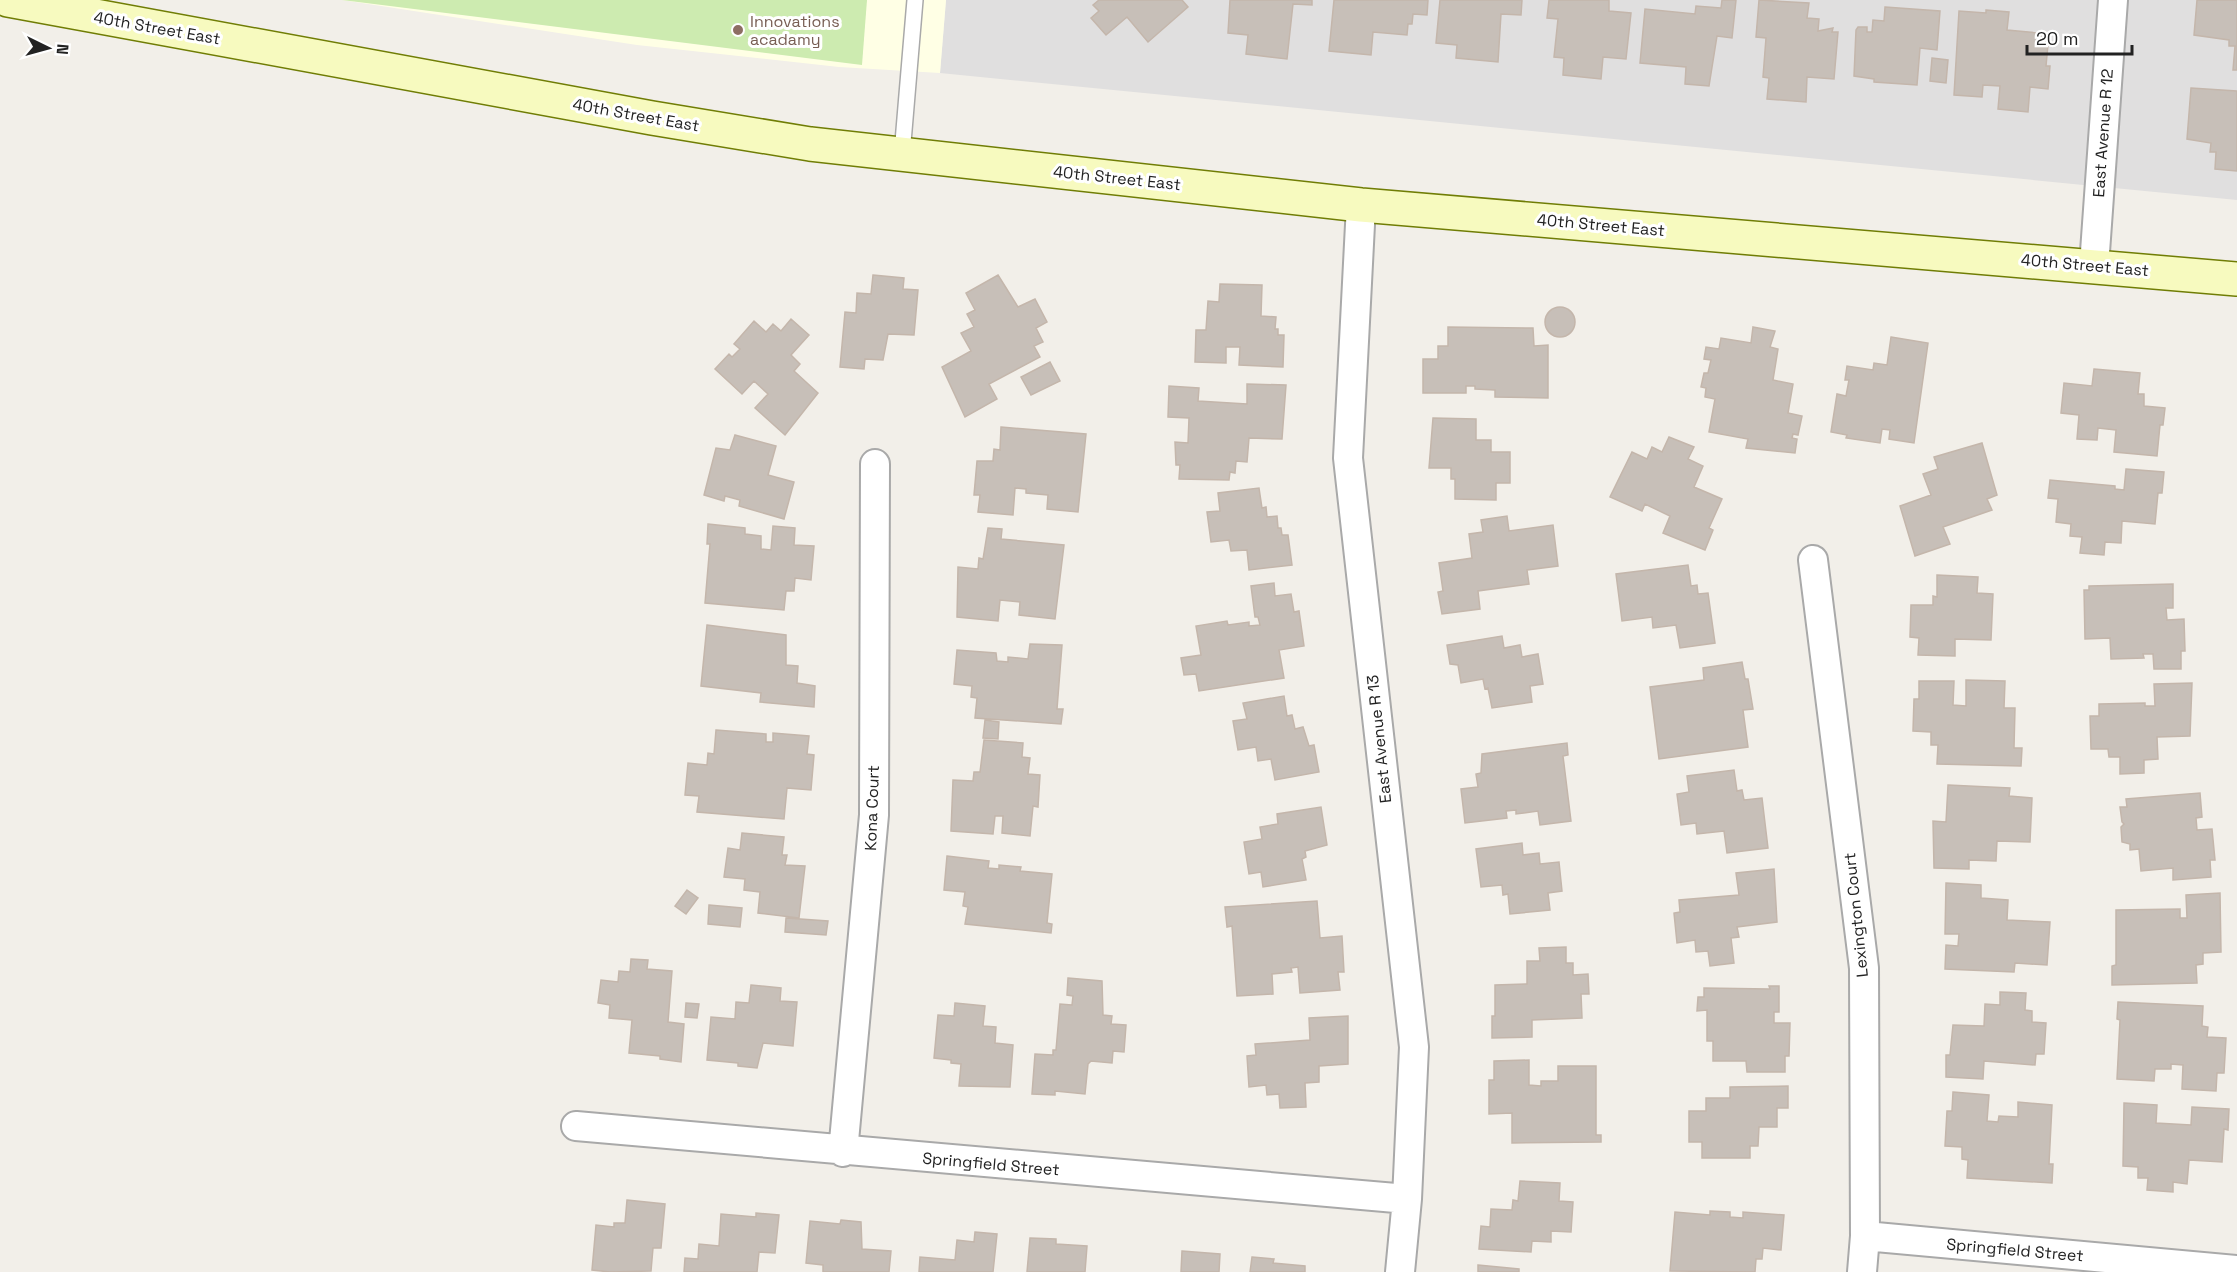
<svg xmlns="http://www.w3.org/2000/svg" width="2237" height="1272" font-family="'Space Grotesk',sans-serif">
  <style>
    .residential { fill: #e0dfdf }
    .education { fill: #ffffe5 }
    .grass { fill: #cdebb0 }
    .building { fill: #c7bfb8; stroke: #c4b6ab; stroke-width: 1.5 }
    .lines { fill: none; stroke-linecap: round; stroke-linejoin: round }
    .service-casing { stroke: #a9a9a9; stroke-width: 18 }
    .minor-casing { stroke: #a9a9a9; stroke-width: 32 }
    .secondary-casing { stroke: #707d05; stroke-width: 36 }
    .service { stroke: #fff; stroke-width: 15 }
    .minor { stroke: #fff; stroke-width: 28 }
    .secondary { stroke: #f7fabf; stroke-width: 33 }
    .education-dot { fill: #8d6e63; stroke: #fff; stroke-width: 2 }
    .labels { text-anchor: middle; dominant-baseline: central; stroke-width: 6; stroke-linejoin: round; paint-order: stroke }
    .education-label { font-size: 16px; fill: #785e54; stroke: #fff; text-anchor: start }
    .street-label { font-size: 16px; fill: #222; stroke: #fff }
  </style>
  <rect width="100%" height="100%" fill="#f2efe9"/>
  <path class="residential" d="M946,0H2237V200L940,73Z"/>
  <path class="education" d="M342,0H946L940,73L839,67L637,45Z"/>
  <path class="grass" d="M342,0H867L862,65Z"/>
  <path class="building" d="M1099,0H1182L1188,7L1148,42L1127,17L1106,35L1091,18L1099,11L1093,5Z
    M1230,0H1312V5L1293,4L1287,59L1246,54L1248,35L1228,33Z
    M1334,0H1428L1427,15L1413,14L1412,24H1408L1407,35L1373,32L1371,55L1329,51Z
    M1440,0H1522L1521,15L1501,14L1498,62L1456,58L1457,45L1436,43Z
    M1549,0H1609V11L1631,13L1626,59L1603,57L1601,79L1563,75L1564,58L1554,57L1558,19L1547,18Z
    M1722,0H1736L1732,38L1717,36L1709,86L1685,84L1686,67L1640,63L1645,9L1695,14L1696,6L1721,8Z
    M1759,0L1809,3L1807,18L1819,19L1818,31L1833,28L1832,32H1838L1834,79L1807,77L1806,102L1767,99L1769,78L1763,77L1766,38L1756,37Z
    M2197,0H2237V70H2233L2235,46H2229V40L2194,35Z
    M1885,7L1940,11L1937,50L1920,48L1917,85L1874,82V79L1854,76L1856,30L1858,27H1867V32H1872L1873,20L1884,21Z
    M1986,10L2009,12L2007,30L2049,34L2046,66H2050L2048,89L2030,87L2028,112L1998,109L2000,86L1983,85L1982,97L1954,95L1959,11L1986,13Z
    M1932,58L1948,60L1946,83L1930,81Z
    M2191,88L2237,91V171L2215,169L2216,152H2210L2211,143L2187,139Z
    M873,275L904,278L903,289L918,290L914,335L888,334L883,360L865,359L864,369L840,367L845,312L856,313L857,293L871,294Z
    M998,275L1018,307L1035,299L1047,322L1036,328L1043,342L1034,346L1040,357L989,384L997,399L965,417L942,367L971,351L961,333L974,327L967,314L975,310L966,293Z
    M1220,284L1262,285L1261,316L1276,317L1275,329H1278V335H1284L1283,367L1239,365L1240,347H1226V363L1195,362L1196,330H1206L1208,301L1219,302Z
    M1545 322a15 15 0 1 1 30 0a15 15 0 1 1-30 0Z
    M791,319L809,335L791,355L800,364L794,371L818,393L785,435L755,408L768,394L754,381L742,394L715,369L729,354L732,357L740,349L734,344L754,321L766,332L773,324L781,331Z
    M1448,327L1533,328L1534,346L1548,345V398L1495,397V390L1475,389V386H1466V393H1423V359H1438V346H1448Z
    M1753,327L1775,331L1770,347L1778,349L1773,380L1793,384L1788,413L1802,416L1798,435L1793,434L1792,438L1797,439L1795,453L1746,448L1748,439L1709,432L1715,399L1705,397L1706,388L1701,387L1704,373H1708L1711,360L1704,359L1706,347L1719,349L1721,338L1751,343Z
    M1891,337L1928,343L1914,443L1889,439L1890,430L1882,429L1880,443L1846,438L1847,435L1831,432L1837,394L1846,396L1849,380H1845L1847,366L1873,370L1874,363L1887,365Z
    M1050,362L1060,381L1031,395L1021,377Z
    M2094,369L2140,373L2138,394H2144V406L2165,408L2163,425H2160L2157,456L2114,452L2116,430L2098,428L2097,440L2077,439L2079,415L2061,413L2064,383L2092,386Z
    M1247,384L1286,385L1282,439L1249,438L1247,462L1236,461L1235,473L1230,472L1229,480L1179,479L1180,465H1176L1175,442L1188,443L1189,418L1168,417L1169,386L1199,388L1198,401L1247,404Z
    M1433,418L1476,419V440H1491V452H1510V483H1496V500L1455,499V479H1451V468H1429Z
    M1001,427L1086,434L1078,512L1047,509L1048,495L1026,493V489L1015,488L1013,515L978,512L980,495H974L977,461H993L994,449L1000,450Z
    M735,435L776,446L768,475L794,482L784,519L739,506L740,500L725,496L724,501L704,495L716,448L730,450Z
    M1669,437L1694,447L1688,459L1703,466L1694,487L1722,499L1709,528L1713,530L1705,550L1663,533L1670,516L1645,504L1642,511L1610,497L1632,452L1647,459L1652,447L1662,452Z
    M1982,443L1997,495L1987,499L1992,510L1943,527L1950,544L1915,556L1900,506L1931,495L1923,474L1938,469L1934,457Z
    M2126,469L2164,472L2162,493H2158L2155,524L2122,521L2121,543L2105,542L2104,555L2080,553L2082,537L2070,536L2071,524L2056,522L2058,499L2048,498L2050,480L2115,486V489L2124,490Z
    M1259,488L1262,508L1266,507L1267,517L1277,516L1278,528H1281L1282,535H1288L1292,565L1249,570L1247,550L1231,551L1229,540L1211,542L1207,512L1220,511L1218,493Z
    M1507,516L1509,531L1553,525L1558,566L1527,570L1529,584L1478,591L1480,609L1442,614L1438,592L1443,591L1439,563L1472,558L1469,534L1483,532L1481,520Z
    M708,524L745,528V534L761,536V549L771,550L773,526L795,528L794,545L814,546L811,580L795,578L794,591H786L784,610L705,603L710,544H707Z
    M988,528L1002,529L1001,539L1064,545L1055,619L1019,615L1020,602L1000,600L998,621L957,617L958,567L978,569L979,558L983,559Z
    M1688,565L1691,586L1697,585L1698,594L1708,593L1715,643L1680,648L1676,625L1653,628L1652,617L1622,621L1616,574Z
    M1937,575L1978,577L1977,593L1993,594L1991,640L1955,639V656L1918,655L1919,638L1910,637L1911,605H1933V596L1937,597Z
    M1274,583L1275,596L1291,594L1294,612L1299,611L1304,646L1279,650L1284,678L1199,691L1196,674L1184,675L1181,658L1201,655L1196,626L1227,621L1228,625L1249,622V626L1260,625L1258,617H1255L1251,586Z
    M2173,584V608H2166L2167,620L2184,619L2185,651H2181V669H2154L2153,654H2143L2144,658L2111,659L2110,638L2085,639L2084,590H2089V586Z
    M707,625L786,635V665L798,666L797,683L815,686L814,707L760,702L761,693L701,686Z
    M1502,636L1504,648L1520,645L1522,657L1538,654L1543,684L1530,686L1532,702L1492,708L1488,688L1485,689L1483,679L1461,683L1458,665L1450,664L1447,645Z
    M1030,644L1062,645L1057,709H1063L1061,724L975,718L977,698L971,697L972,686L954,684L957,650L996,653L997,661L1008,662V657L1028,659Z
    M1742,662L1745,679H1748L1753,709L1743,710L1748,747L1659,759L1650,687L1704,680L1703,668Z
    M1966,680L2005,681L2004,708H2015L2014,748H2022L2021,766L1937,764L1938,745H1931V732L1913,731L1914,699H1919V681H1954L1953,705L1966,706Z
    M2192,683L2190,736L2157,737L2158,759L2144,760V773L2120,774V757H2109L2108,749H2091L2090,716H2099V704L2145,703V706H2155L2154,684Z
    M1284,696L1287,716L1292,715L1295,729L1303,727L1309,746L1314,745L1319,772L1275,780L1271,759L1258,761L1256,747L1238,750L1233,721L1247,719L1243,703Z
    M985,720L999,722L998,739L983,738Z
    M716,730L766,734V742H773V733L809,736L807,754L814,755L811,790L787,788L784,819L697,812L699,796L685,795L688,763L707,765L708,753L714,754Z
    M984,740L1023,743L1022,757L1030,758L1028,774L1040,775L1038,807L1033,806L1030,836L1002,833L1003,816H995L993,834L951,831L953,780L973,781L974,772H980Z
    M1567,743L1568,755L1563,756L1571,821L1540,825L1538,811L1516,814V810L1506,811L1507,818L1465,823L1461,789L1478,787L1476,774L1481,773L1482,754Z
    M1734,770L1737,791L1742,790L1744,800L1762,798L1768,848L1727,853L1724,831L1697,834L1696,823L1681,825L1677,794L1689,792L1687,776Z
    M1948,785L2010,788L2009,796L2032,798L2030,842L1997,841L1996,861L1969,860V869L1934,868L1933,821L1946,822Z
    M2200,793L2202,817L2196,818L2197,830L2212,829L2215,860H2210L2211,877L2173,880V868L2141,871L2139,849L2130,850V844L2122,842L2121,827L2124,824L2122,822L2120,807H2127L2126,799Z
    M1321,807L1327,845L1305,851L1306,857L1302,859L1306,880L1263,887L1261,872L1249,874L1244,842L1262,839L1260,827L1278,824L1277,814Z
    M742,833L784,837L782,855H787L785,865L805,866L799,918L758,913L760,892L744,890L745,879L724,877L728,848L740,850Z
    M1522,843L1523,855L1539,853L1540,864L1559,862L1562,891L1548,893L1550,910L1510,914L1508,894L1503,895L1502,885L1481,887L1476,849Z
    M947,856L989,861L988,868L999,869V865L1021,867L1020,871L1052,874L1047,923L1052,924L1051,933L965,924L968,907L963,906L965,892L944,890Z
    M1774,869L1777,922L1737,927L1739,937L1731,938L1734,963L1710,966L1708,951L1696,952L1695,940L1677,943L1674,913L1680,912L1679,900L1739,895L1736,873Z
    M1946,883L1981,885V898L2008,900L2007,920L2050,922L2047,965L2015,963L2014,972L1945,969L1946,945L1958,946L1959,934H1945Z
    M687,890L698,898L686,914L675,906Z
    M2220,893L2221,952L2203,953V964L2196,965L2197,983L2112,985V966L2116,965V910L2180,909V918H2187L2186,895Z
    M1317,901L1320,938L1342,936L1344,972H1338L1340,990L1300,993L1298,967L1291,968L1292,972L1272,974L1273,994L1237,996L1232,926L1227,927L1225,907Z
    M709,905L742,908L740,927L708,924Z
    M786,918L828,921L826,935L785,932Z
    M1566,947V963H1573V975L1588,974L1589,994H1581L1582,1018L1532,1020V1037L1492,1038V1016H1495V985L1527,984V961H1540L1539,948Z
    M631,959L648,960L647,969L672,971L668,1022L684,1024L681,1062L660,1059V1056L629,1053L632,1020L609,1018L610,1005L598,1003L601,980L618,982L619,971L630,972Z
    M1068,978L1102,981L1103,1015L1112,1016L1111,1024L1126,1025L1124,1052L1113,1051L1112,1063L1091,1061L1088,1064L1085,1094L1055,1091V1095L1032,1094L1035,1054L1053,1055V1050H1056L1060,1004L1072,1005L1073,996L1067,995Z
    M751,985L781,988L780,1001L797,1002L793,1046L763,1043L757,1068L738,1066V1063L707,1060L711,1017L735,1019L736,1002L749,1003Z
    M1769,986H1779V1012H1774V1023H1790L1789,1056H1785V1072H1747L1746,1061H1713V1041H1707V1010L1697,1011L1698,997H1704V988L1770,989Z
    M2000,992L2026,993L2025,1010L2032,1011V1022L2046,1023L2044,1054H2036L2035,1065L1984,1061L1983,1079L1946,1077V1055H1950L1953,1025L1984,1026L1985,1004L2000,1005Z
    M2118,1002L2203,1006L2202,1026L2208,1027L2207,1037L2226,1038L2224,1073H2217L2216,1091L2182,1089L2183,1065L2171,1064V1069H2155L2154,1081L2117,1079L2120,1020L2117,1019Z
    M686,1003L699,1004L697,1018L685,1017Z
    M955,1003L985,1006L983,1026L996,1027L995,1043L1013,1045L1010,1087L959,1086L961,1064L951,1063V1060L934,1058L938,1015L954,1016Z
    M1348,1016V1064L1319,1066V1082L1305,1083L1306,1107L1280,1108L1279,1094L1267,1095L1266,1085L1249,1087L1247,1056L1256,1055L1255,1044L1310,1040L1309,1018Z
    M1529,1060V1085L1541,1086V1081H1558V1066H1596V1135H1601V1142L1512,1143V1113L1489,1114V1080H1494V1061Z
    M1788,1086V1108H1777V1127H1759L1758,1146H1750V1158H1702V1142H1689V1111H1706V1098H1730V1087Z
    M1953,1092L1989,1095L1987,1121L1998,1122L1999,1116L2018,1117V1102L2052,1105L2049,1164H2053L2052,1183L1967,1178L1968,1160L1962,1159V1147L1945,1146L1947,1111H1952Z
    M2124,1103L2157,1105L2156,1123L2191,1125L2192,1107L2229,1109L2228,1130L2224,1129L2222,1162L2189,1160L2187,1184L2173,1182V1192L2147,1190L2148,1178H2138V1167L2123,1166Z
    M1520,1181L1560,1183L1559,1201L1573,1202L1571,1232L1551,1231V1242L1532,1241L1531,1252L1479,1249L1481,1226L1490,1227L1491,1209L1512,1210L1513,1200L1518,1201Z
    M627,1200L665,1204L661,1248H653L651,1271L610,1272L592,1270L596,1225L614,1227V1223H625Z
    M1710,1211L1730,1212V1217L1743,1218V1212L1784,1215L1781,1250L1763,1248L1762,1259H1756L1755,1272L1670,1271L1675,1212L1710,1215Z
    M756,1213L779,1215L775,1253L759,1252L757,1272H684L685,1258L698,1259L699,1244L719,1246L721,1214L756,1217Z
    M841,1220L861,1222L862,1249L891,1251L889,1272H823V1265L806,1263L810,1221L840,1224Z
    M975,1232L997,1234L993,1272H919L920,1257L955,1260L957,1240L974,1242Z
    M1030,1238L1056,1239V1244L1087,1246L1085,1272H1027Z
    M1182,1251L1220,1254L1219,1272H1181Z
    M1252,1257L1274,1259L1273,1263L1305,1266V1272H1250Z
    M1478,1265L1519,1269V1272H1478Z"/>
  <g class="lines">
    <defs>
      <path id="service" d="M902,154L915,0"/>
      <path id="minor" d="M1361,205L1348,458L1414,1047L1407,1199L1400,1272
        M2094,266L2113,0
        M1813,560L1864,968L1865,1236L1862,1272
        M576,1126L1407,1199
        M843,1152L874,815L875,464
        M1865,1236L2237,1270"/>
      <path id="secondary" d="M8,0L652,118L810,144L1361,205L2237,279"/>
    </defs>
    <use href="#service" class="service-casing"/>
    <use href="#minor" class="minor-casing"/>
    <use href="#secondary" class="secondary-casing"/>
    <use href="#service" class="service"/>
    <use href="#minor" class="minor"/>
    <use href="#secondary" class="secondary"/>
  </g>
  <circle class="education-dot" cx="738" cy="30" r="6"/>
  <g class="labels">
    <g class="education-label">
      <text x="750" y="21">Innovations<tspan x="750" dy="18">acadamy</tspan></text>
    </g>
    <g class="street-label">
      <text transform="translate(157 28) rotate(10)">40th Street East</text>
      <text transform="translate(636 115) rotate(10)">40th Street East</text>
      <text transform="translate(2103 133) rotate(-86)">East Avenue R 12</text>
      <text transform="translate(1117 178) rotate(6)">40th Street East</text>
      <text transform="translate(1601 225) rotate(5)">40th Street East</text>
      <text transform="translate(2085 265) rotate(5)">40th Street East</text>
      <text transform="translate(1379 739) rotate(-96)">East Avenue R 13</text>
      <text transform="translate(872 808) rotate(-88)">Kona Court</text>
      <text transform="translate(1856 915) rotate(-96)">Lexington Court</text>
      <text transform="translate(991 1164) rotate(5)">Springfield Street</text>
      <text transform="translate(2015 1250) rotate(5)">Springfield Street</text>
    </g>
  </g>
  <g transform="translate(48 48) rotate(95)" stroke="#ffffff" stroke-width="4.5" paint-order="stroke">
  <path d="M0-4.5L10 22L0 15L-10 22Z" fill="#222222"/>
  <text y="-9" font-size="16" font-weight="bold" text-anchor="middle" fill="#222222">N</text>
  </g>
  <path d="M2027 45v9h105v-9" fill="none" stroke="#222222" stroke-width="3"/>
  <text x="2036" y="45" font-size="18" fill="#222222" stroke="#ffffff" stroke-width="4.5" paint-order="stroke">20 m</text>
</svg>
